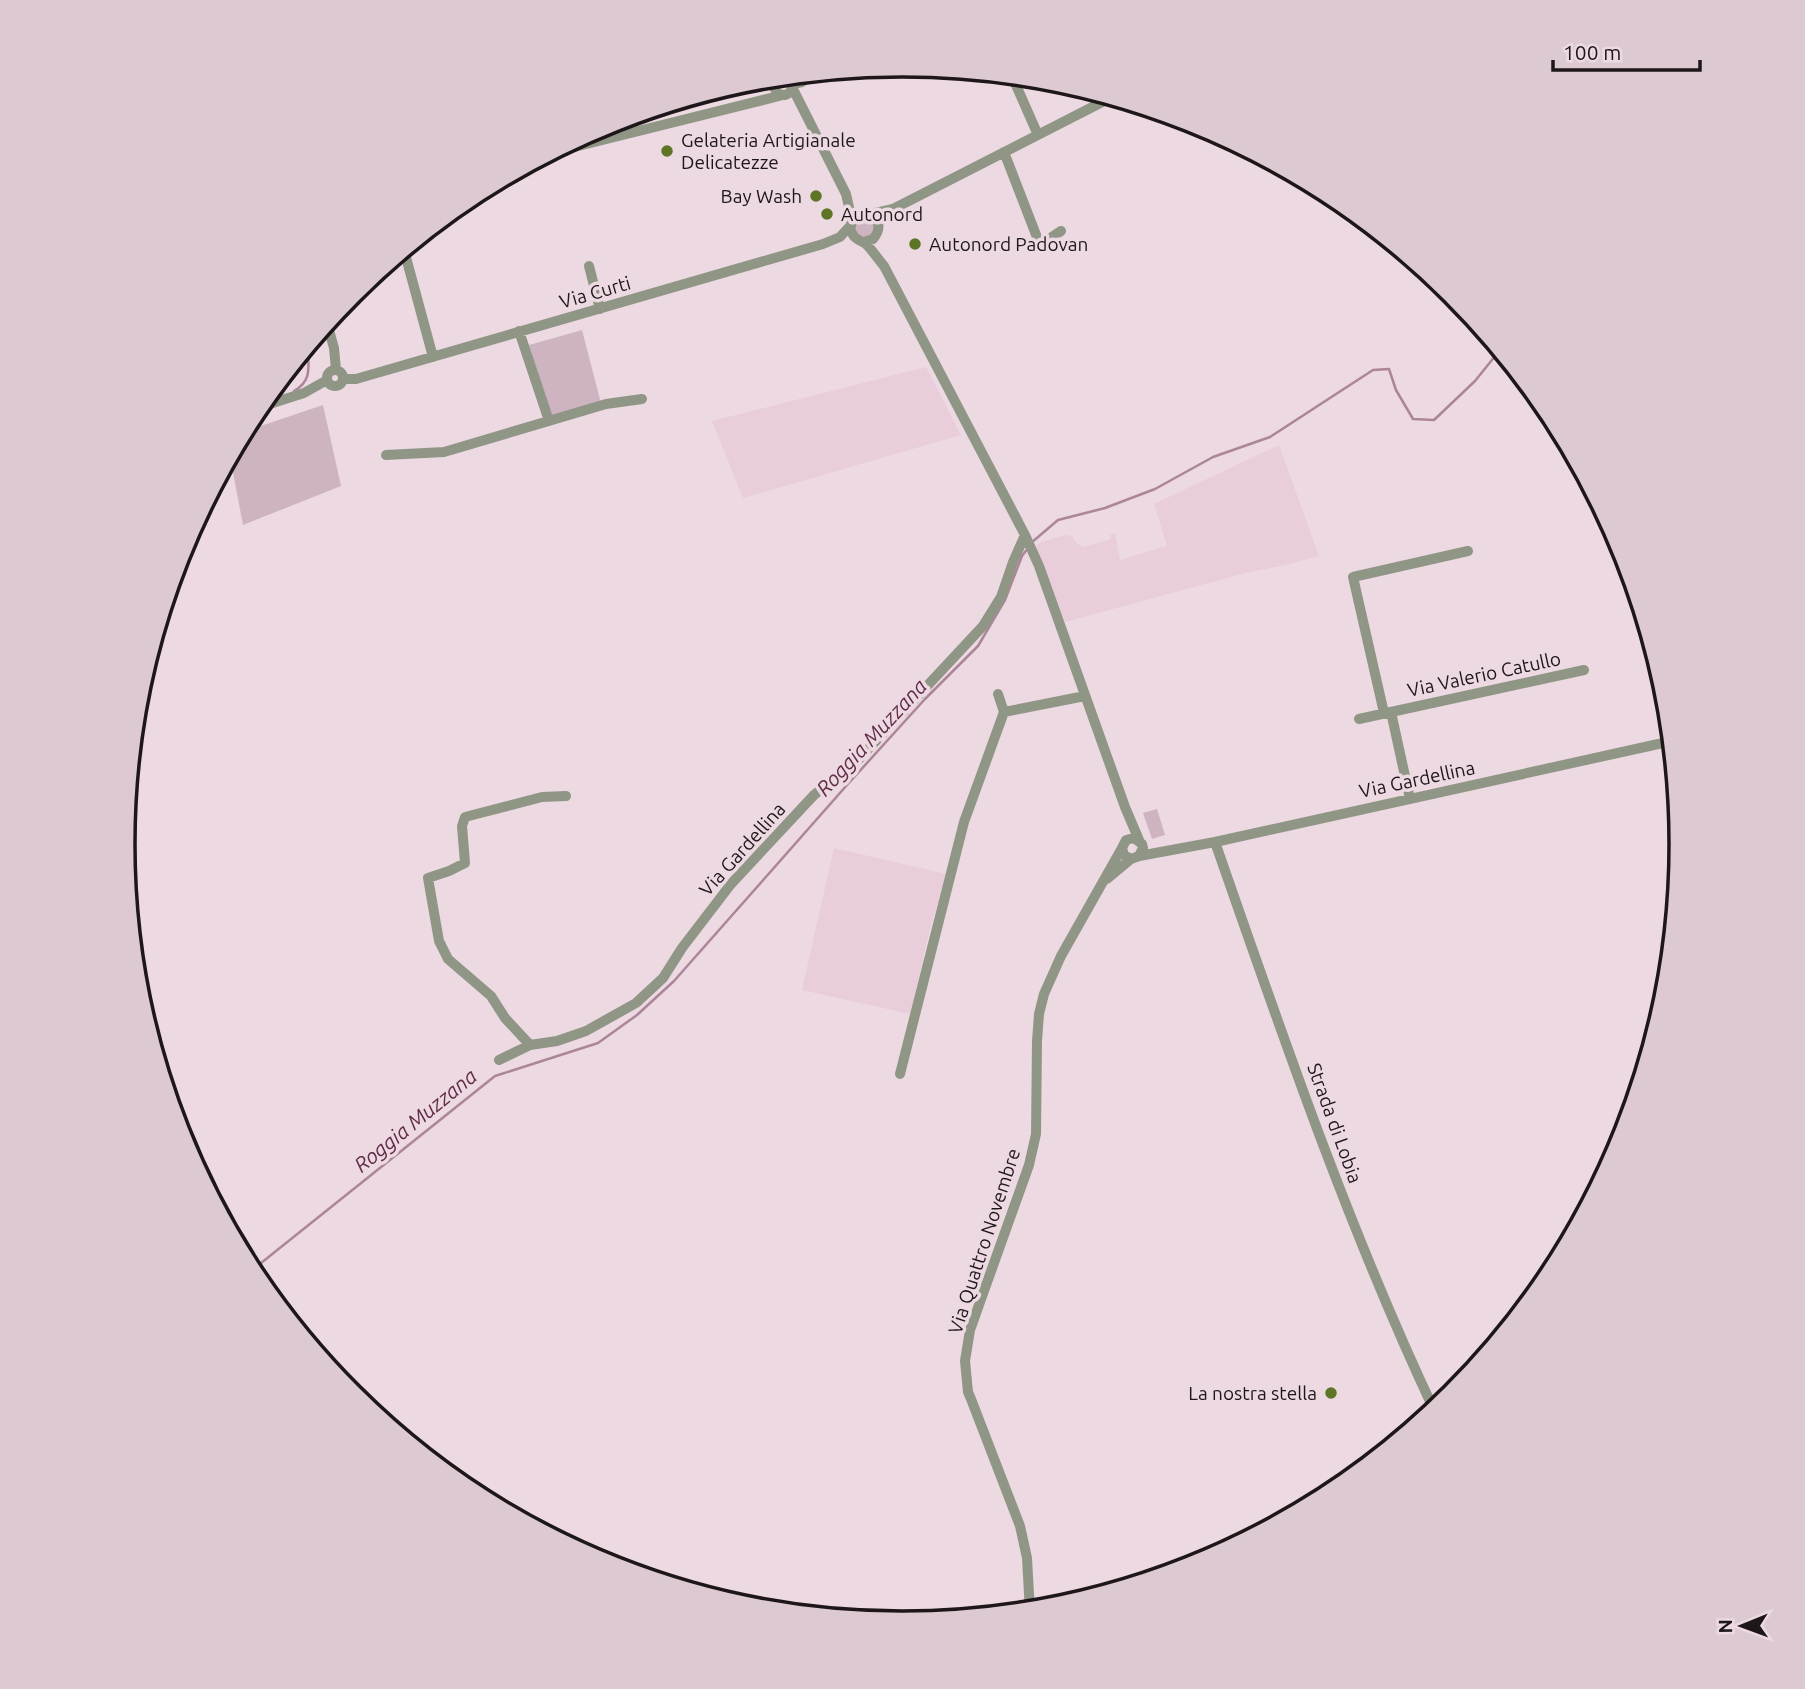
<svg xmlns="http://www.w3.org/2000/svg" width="1805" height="1689" font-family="Ubuntu,sans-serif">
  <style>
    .built { fill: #e9cdda }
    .green { fill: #ceb4c0 }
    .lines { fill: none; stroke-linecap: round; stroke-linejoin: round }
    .stream { stroke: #ac8698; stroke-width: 2.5 }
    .minor { stroke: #909686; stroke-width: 10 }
    .poi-dot { fill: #5e7526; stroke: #edd9e2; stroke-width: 2.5 }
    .labels { text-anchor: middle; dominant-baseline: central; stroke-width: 7; stroke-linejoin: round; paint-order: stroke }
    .poi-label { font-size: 19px; fill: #1e171a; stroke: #edd9e2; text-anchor: start }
    .street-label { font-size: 19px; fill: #1e171a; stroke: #edd9e2 }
    .water-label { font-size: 21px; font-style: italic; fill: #612d49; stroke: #edd9e2 }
    .rim { fill: none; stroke: #1e171a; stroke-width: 3.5 }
  </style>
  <rect width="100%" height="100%" fill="#edd9e2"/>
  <path class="built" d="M926,367L961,435L743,498L712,421Z
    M1279,445L1319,556L1286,565L1245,573L1065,622L1056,606L1036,546L1041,542L1065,535L1072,536L1077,544L1085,547L1111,539L1110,535L1115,533L1120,560L1167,546L1154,504Z
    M834,848L946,874L930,929L910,1014L802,990Z"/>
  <path class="green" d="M760,79V85L753,92L715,102L710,92L751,80Z
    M869,217L876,225L868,238L856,235L855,222L857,219Z
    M582,330L602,407L550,419L529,345Z
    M323,405L341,486L243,525L230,457L243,432Z
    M1157,809L1165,835L1152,839L1143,813Z"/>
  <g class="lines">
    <path class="stream" d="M294,391C313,380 308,366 308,346
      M1031,543L1058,520L1105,508L1155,489L1213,457L1270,437L1373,370L1389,369L1396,390L1413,419L1434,420L1475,381L1500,350
      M251,1271L495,1076L598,1043L637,1015L674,981L847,785L925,699L978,646L1005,600L1022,556L1028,548"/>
    <path class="minor" d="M1012,76L1038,135
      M779,77L775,82C773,90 777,95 785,95C791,93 794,88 792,81L787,76
      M793,84L802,82L813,74
      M793,89L846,194L852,220
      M1004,152L1040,245L1061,231
      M550,153L783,95
      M871,214L893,209L1112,97
      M864,242L873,239C879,232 882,222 872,215C860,207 845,223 853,235C856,240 862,241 866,244C873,251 878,259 884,266L1025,535L1039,566L1125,807L1139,840
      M404,250L433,357
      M589,266L600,309
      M327,323L334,348L336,370
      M519,331L549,421
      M327 378a8 8 0 1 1 16 0a8 8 0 1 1-16 0Z
      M343,379H356L823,244L840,237L850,226
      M257,408L304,393L327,380
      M386,455L444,452L606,404L642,399
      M998,694L1004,712L1085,696
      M1391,712L1584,670
      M1384,713L1353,577L1468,551
      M1359,719L1391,712L1410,799
      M1215,842C1282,1034 1348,1228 1435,1412
      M1139,856L1215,842L1672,741
      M1107,879L1131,859L1139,856L1143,848L1142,844L1134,838L1126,840L1122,848L1124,855L1131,859
      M530,1045L505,1018L491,996L448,959L439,941L428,878L449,871L465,863L462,826L465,817L542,797L566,796
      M499,1060L530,1045L557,1041L586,1031L636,1003L663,978L682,948L731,884L814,795L858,760L983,626L1001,597L1013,562L1025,535
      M900,1074L964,822L1004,712
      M1030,1612L1027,1558L1020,1526L971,1399L968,1392L965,1361L970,1330L1029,1165L1036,1134L1037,1041L1039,1014L1044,994L1061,956L1122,848"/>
  </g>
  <g class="poi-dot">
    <circle cx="667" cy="151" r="7"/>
    <circle cx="816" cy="196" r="7"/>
    <circle cx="827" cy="214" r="7"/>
    <circle cx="915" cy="244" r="7"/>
    <circle cx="1331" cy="1393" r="7"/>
  </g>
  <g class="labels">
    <g class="poi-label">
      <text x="681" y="140">Gelateria Artigianale<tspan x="681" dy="22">Delicatezze</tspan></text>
      <text x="802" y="196" text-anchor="end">Bay Wash</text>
      <text x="841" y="214">Autonord</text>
      <text x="929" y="244">Autonord Padovan</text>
      <text x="1317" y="1393" text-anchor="end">La nostra stella</text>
    </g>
    <g class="street-label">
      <text transform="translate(595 292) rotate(-16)">Via Curti</text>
      <text transform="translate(1484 674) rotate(-12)">Via Valerio Catullo</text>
      <text transform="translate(1417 779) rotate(-12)">Via Gardellina</text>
      <text transform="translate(742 849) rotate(-48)">Via Gardellina</text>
      <text transform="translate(1335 1123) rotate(70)">Strada di Lobia</text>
      <text transform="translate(984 1241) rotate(-72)">Via Quattro Novembre</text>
    </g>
    <g class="water-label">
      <text transform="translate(871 737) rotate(-47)">Roggia Muzzana</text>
      <text transform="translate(415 1120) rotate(-39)">Roggia Muzzana</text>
    </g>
  </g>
  <path d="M0 0H1805V1689H0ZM135 844a767 767 0 1 1 1534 0a767 767 0 1 1-1534 0Z" fill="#dcc9d2" fill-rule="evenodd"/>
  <path class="rim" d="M135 844a767 767 0 1 1 1534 0a767 767 0 1 1-1534 0Z"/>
  <g transform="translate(1742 1626) rotate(269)" stroke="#edd9e2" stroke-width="5" paint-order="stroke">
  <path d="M0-5L12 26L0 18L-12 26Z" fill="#1e171a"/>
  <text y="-10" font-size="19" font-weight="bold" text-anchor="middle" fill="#1e171a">N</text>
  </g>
  <path d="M1553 60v10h147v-10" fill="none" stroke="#1e171a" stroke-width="3.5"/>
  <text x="1563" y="60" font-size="21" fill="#1e171a" stroke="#edd9e2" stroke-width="5" paint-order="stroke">100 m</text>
</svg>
